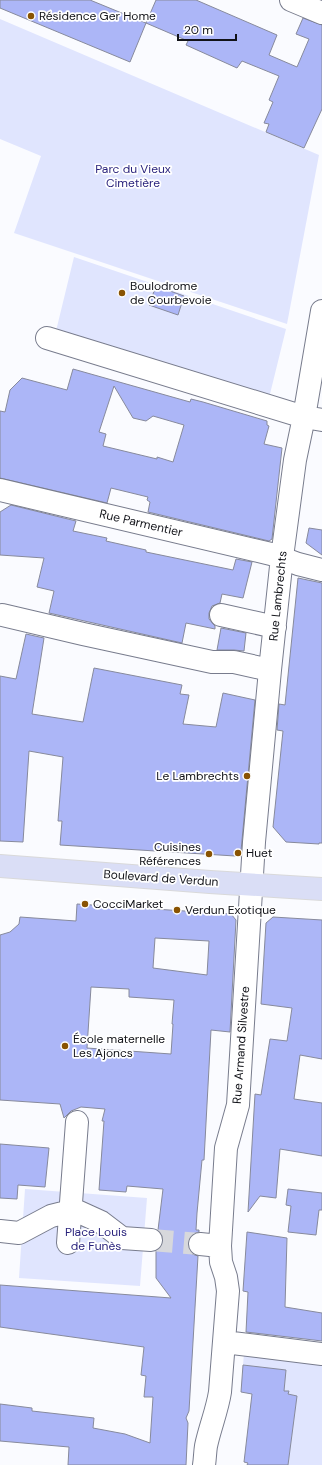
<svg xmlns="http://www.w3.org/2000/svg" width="322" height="1465" font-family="'DM Sans',sans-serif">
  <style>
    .green { fill: #e0e5fe }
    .building { fill: #acb6f7; stroke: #878a9c; fill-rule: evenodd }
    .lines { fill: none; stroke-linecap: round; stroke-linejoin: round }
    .minor-tunnel { stroke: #d7d8dc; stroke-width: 22; stroke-dasharray: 22 11; stroke-linecap: butt }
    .minor-casing { stroke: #787c8d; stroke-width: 24 }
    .major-casing { stroke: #d9d9da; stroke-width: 24 }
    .minor { stroke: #fff; stroke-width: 22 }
    .major { stroke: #dadef6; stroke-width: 22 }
    .poi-dot { fill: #895302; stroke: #fff; stroke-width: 1.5 }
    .labels { text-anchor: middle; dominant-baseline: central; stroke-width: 3.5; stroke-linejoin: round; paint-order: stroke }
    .poi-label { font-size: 12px; fill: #111218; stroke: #fff; text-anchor: start }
    .park-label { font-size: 12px; fill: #261f7a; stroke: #fff }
    .street-label { font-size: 12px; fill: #111218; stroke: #fff }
  </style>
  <rect width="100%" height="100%" fill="#fafbff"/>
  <path class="green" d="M0,19L319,155L287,324L14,233L41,156L0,139Z
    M74,257L286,329L269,398L56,331Z
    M25,1189L147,1198L140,1286L19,1278Z
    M244,1353L322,1362V1465H288L297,1396L288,1394V1391H284L286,1370L243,1365Z"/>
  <path class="building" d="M0,0H90L146,23L156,0H196L277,35L269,55L297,67L309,39L296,34L303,18L322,25V109L304,148L266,132L269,124L264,123L273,102L269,100L279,76L242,61L237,68L186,45L188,41L146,23L130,62L0,8Z
    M156,286L184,296L178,315L149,305Z
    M73,369L190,402L191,399L203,402L267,421V425L269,426L264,444L282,448L272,539L269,541L148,512L150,502L147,500L148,497L111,488L107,503L0,478V411L5,412L10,390L22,378L67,390ZM114,386L133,418L146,421L153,416L184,425L173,462L157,457V459L103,446L106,434L99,432Z
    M11,505L76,521L73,531L107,538L106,541L146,550V552L233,570L236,559L252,562L243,598L222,594L220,603L212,606L209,613V619L215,626V629L186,623L182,643L49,613L54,591L37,587L44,558L0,555V512Z
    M309,528L322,530V555L306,543Z
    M298,578L322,583V843H319V844L286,842L273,827L283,731L277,730L279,704L285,705Z
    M221,628L246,633L244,651L234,650H217Z
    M26,634L44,638L32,714L83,722L94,668L182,685L180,694L189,695L183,724L216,727L223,693L255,700L241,851L235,856L60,845L62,821H58L63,757L29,751L23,842L0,841V676L16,679Z
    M77,904L231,914L236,920L230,1032L211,1030L204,1160H202L197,1213L196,1230H199V1232L195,1233L190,1236L188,1243L189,1249L192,1254L198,1256L189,1411L186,1418L188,1423L186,1465H68L69,1447L0,1441V1404L32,1408V1411L94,1418L93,1428L125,1434L150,1443L153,1397H144L146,1376L141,1375L144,1347L0,1327V1285L171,1298L156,1278V1251L161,1247L163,1241L162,1235L158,1230L163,1189L127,1186L126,1192L99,1190L104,1121H102L105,1109L81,1107L71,1111L64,1118L60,1104L0,1100V935L10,932L19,924L20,917L76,921ZM155,938L209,941L207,975L153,968ZM91,987L129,989V997L174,1000L172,1024H173L171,1054L87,1048Z
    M273,917L322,920V1059L300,1055L294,1099L322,1103V1156L280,1149L276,1198L260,1196L248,1212L255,1094L261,1095L270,1039L287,1041L292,1008L261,1004L266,923Z
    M0,1144L49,1148L45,1187L18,1185L17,1199L0,1198Z
    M288,1189L322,1193V1210H319L316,1235L288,1232L291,1206L286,1205Z
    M247,1232L287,1238L285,1307L322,1313V1341L246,1332L248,1292L243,1291Z
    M243,1365L286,1370L284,1391H289L288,1394L297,1396L288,1465H247L248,1463L244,1462L252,1394L241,1392Z"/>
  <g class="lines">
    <path class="minor-tunnel" d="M151,1240L200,1244"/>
    <defs>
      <path id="minor" d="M291,0L322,13
        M47,338L304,417L322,420
        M0,490L271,554L298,564L322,570
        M2,615L83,634L212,662H234L270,670
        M221,615L275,627
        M0,1231L19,1233L51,1216L71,1211L79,1212L101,1222L122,1238L151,1240
        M68,1243L77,1122
        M200,1244L220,1246
        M224,1342L322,1354
        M204,1465C205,1459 205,1452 206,1446C210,1427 217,1411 220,1392L228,1291L226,1277L221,1262L220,1246L226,1148L238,1105L254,842L270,670L282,557L295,460L304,417L322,311"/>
      <path id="major" d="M0,866L210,882L322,889"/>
    </defs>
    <use href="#minor" class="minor-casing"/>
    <use href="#major" class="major-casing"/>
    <use href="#minor" class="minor"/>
    <use href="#major" class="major"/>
  </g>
  <g class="poi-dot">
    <circle cx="31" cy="16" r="4"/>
    <circle cx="122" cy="293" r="4"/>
    <circle cx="247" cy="776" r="4"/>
    <circle cx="238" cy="853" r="4"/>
    <circle cx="209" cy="854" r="4"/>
    <circle cx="85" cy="904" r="4"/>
    <circle cx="177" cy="910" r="4"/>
    <circle cx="65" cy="1046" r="4"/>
  </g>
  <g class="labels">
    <g class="poi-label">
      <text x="39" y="16">Résidence Ger Home</text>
      <text x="130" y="286">Boulodrome<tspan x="130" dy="14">de Courbevoie</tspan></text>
      <text x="239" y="776" text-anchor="end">Le Lambrechts</text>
      <text x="201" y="847" text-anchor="end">Cuisines<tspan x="201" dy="14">Références</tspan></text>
      <text x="246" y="853">Huet</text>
      <text x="93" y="904">CocciMarket</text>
      <text x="185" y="910">Verdun Exotique</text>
      <text x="73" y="1039">École maternelle<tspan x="73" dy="14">Les Ajoncs</tspan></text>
    </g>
    <g class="park-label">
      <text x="133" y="169">Parc du Vieux<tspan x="133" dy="14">Cimetière</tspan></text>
      <text x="96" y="1232">Place Louis<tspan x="96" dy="14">de Funès</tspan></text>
    </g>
    <g class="street-label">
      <text transform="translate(141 523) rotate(13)">Rue Parmentier</text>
      <text transform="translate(278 596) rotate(-84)">Rue Lambrechts</text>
      <text transform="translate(161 878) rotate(4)">Boulevard de Verdun</text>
      <text transform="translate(241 1045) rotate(-86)">Rue Armand Silvestre</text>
    </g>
  </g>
  <path d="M178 34v6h58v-6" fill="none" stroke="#111218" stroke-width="2"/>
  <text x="184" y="34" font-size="12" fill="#111218" stroke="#ffffff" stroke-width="3" paint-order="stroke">20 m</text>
</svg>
